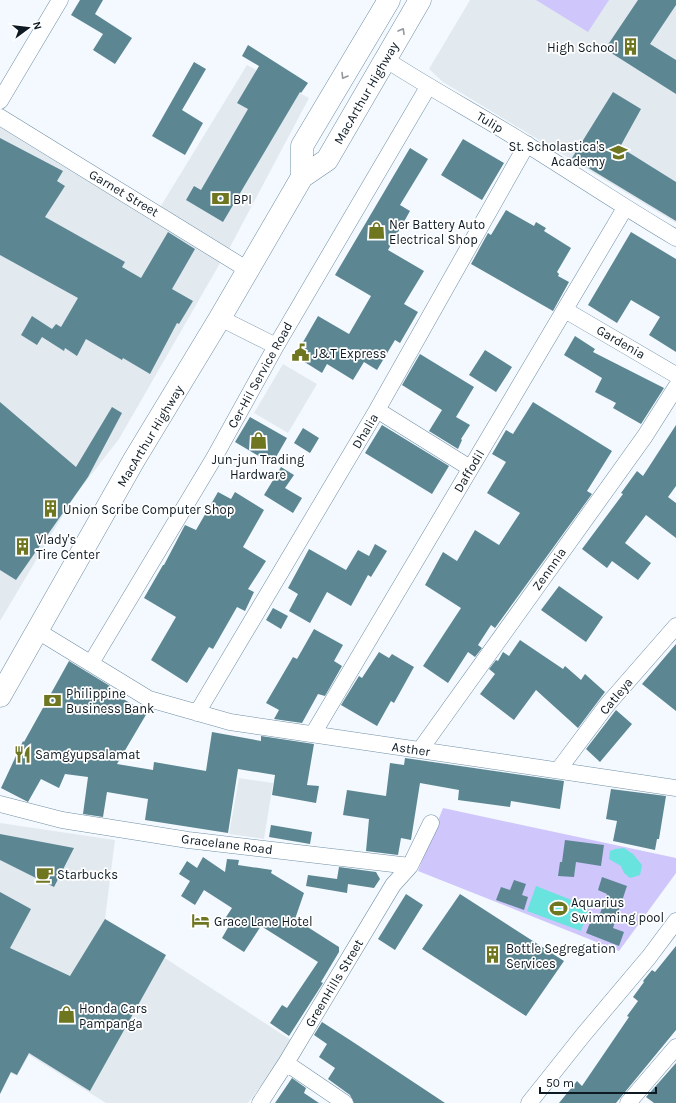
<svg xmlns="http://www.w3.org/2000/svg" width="676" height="1103" font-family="Karla,sans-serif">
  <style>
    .built { fill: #e2eaf0 }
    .green { fill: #cfc6fb }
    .water { fill: #69e3dd }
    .building { fill: #5c8792 }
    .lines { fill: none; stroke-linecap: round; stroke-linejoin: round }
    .street-casing { stroke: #708fa6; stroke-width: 17 }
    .highway-casing { stroke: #708fa6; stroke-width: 23 }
    .street { stroke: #fff; stroke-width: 16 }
    .highway { stroke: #fff; stroke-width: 22 }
    .oneway { stroke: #93989c }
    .labels { text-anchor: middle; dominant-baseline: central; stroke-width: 3.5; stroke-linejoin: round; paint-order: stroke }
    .poi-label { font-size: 13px; fill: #0e1a23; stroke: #fff; text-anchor: start }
    .street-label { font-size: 13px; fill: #0e1a23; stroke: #fff }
  </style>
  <rect width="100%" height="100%" fill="#f3f9ff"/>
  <path class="built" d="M470,0H676V223L443,82L429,69Z
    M247,65L309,98L229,249L159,209Z
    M0,125L223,258L119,439L73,498L0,621Z
    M283,364L317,384L288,433L254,413Z
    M239,778L273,783L264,839L229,834Z
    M0,823L115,840L105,919L294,1042L248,1103H106L29,1055L17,1076L0,1068Z"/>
  <path class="green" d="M536,0H609L588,32Z
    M443,808L676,858V873L619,951L418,871Z"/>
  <path class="water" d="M624,848L633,854L642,865L640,875L630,878L624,873L621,866L609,859L610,851L615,849Z
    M536,886L589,907L581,931L527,911Z"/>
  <path class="building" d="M80,0H103L95,14L132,38L115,64L93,50L103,34L71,15Z
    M638,0H676V5L650,44L676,60V94L605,49Z
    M248,45L308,83L301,93L300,92L223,222L186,200L194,186L201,190L248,109L237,103L259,66L242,56Z
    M194,62L206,69L182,110L203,123L185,155L152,136Z
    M613,92L641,109L620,147L676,182V221L572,158Z
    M0,138L63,171L57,181L65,186L45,217L125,262L122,267L141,278L168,232L195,249L172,289L193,301L179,324L177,323L150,374L123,358L122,360L86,339L77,356L65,348L64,351L42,337L37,345L21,335L32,316L52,329L56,324L61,327L78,298L0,255Z
    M463,139L504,163L482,200L441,175Z
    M410,148L428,159L400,205L410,211L388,250L424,271L404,304L418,312L400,343L395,340L377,370L364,362L353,380L327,364L322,373L295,356L318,316L349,334L371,296L335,275Z
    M506,210L534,226L536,222L546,228L544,231L571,248L557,272L559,274L558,276L569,282L553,311L471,264L488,233L491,235Z
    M631,232L676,259V352L649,335L660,317L631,300L617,323L588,305Z
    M575,336L595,349L593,352L664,388L641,424L613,408L616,403L595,392L602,378L564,355Z
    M485,350L512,367L496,392L469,375Z
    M420,354L474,387L456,417L470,425L461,439L462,440L458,449L429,431L442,410L402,385Z
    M0,402L76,467L112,407L122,413L88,477L16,580L0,570Z
    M533,402L612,451L587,491L592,494L495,628L491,625L478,645L482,648L475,657L468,652L448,683L423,666L461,608L425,585L443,552L457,561L475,530L499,545L520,513L487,493L506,462L492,454L506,430L513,434Z
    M250,417L287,438L272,464L235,442Z
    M382,425L449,466L432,494L365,453Z
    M676,425V486L668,497L676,503V538L646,515L625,543L651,563L638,580L612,561L607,568L582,549L623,494L621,493L637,471L643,476Z
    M303,428L319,438L310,453L294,443Z
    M281,467L294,475L285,488L302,498L293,513L264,495Z
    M218,492L231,499L235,492L264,510L243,547L266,561L248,589L254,592L245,611L237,607L213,649L209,647L187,683L151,660L176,617L144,598L163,565H164L185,525L196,530Z
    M375,544L387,551L371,577L368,575L351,606L327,592L310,623L289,611L298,594L288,588L309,549L346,570L358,550L369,556Z
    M559,586L603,617L586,642L541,610Z
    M273,608L288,616L281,629L266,620Z
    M314,629L343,645L334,661L342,666L325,696L318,694L302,723L274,719L279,710L266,703L293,657L297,659Z
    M520,640L563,669L565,666L581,680L585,674L605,692L578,728L536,690L514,720L480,694L495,674L489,669L496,660L498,661L503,652L509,656Z
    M676,644V711L642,684Z
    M379,652L389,658L392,654L414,667L394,703L391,701L377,726L341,705L359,676L362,678Z
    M69,661L110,686L108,690L147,713L117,764L153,770L154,762L206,771L212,732L261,741V736L314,744L307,785L319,786L316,803L272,795L275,775L238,769L228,833L145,820L148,799L107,792L103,817L83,814L88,777L65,774L59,788L41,779L28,802L1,788L23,741L24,742Z
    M616,710L632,724L600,762L586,749Z
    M405,758L564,781L560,809L511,801L510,807L458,800L459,790L420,783L411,840L401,838L398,855L366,851L369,819L343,815L347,790L386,796L390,763L404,765Z
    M611,789L666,796L659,839H657L655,850L613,841L617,821L606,819Z
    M271,825L312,832L310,844L269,837Z
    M0,834L74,848L54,887L0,860Z
    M565,840L604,845L601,866L576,862L574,877L558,876L560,862H562Z
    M203,857L225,872L227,859L239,860L238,865L272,870L271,873L304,893L295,919L339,947V952L321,982L323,983L289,1036L270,1023L282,1005L287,1008L318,962L261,926L244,952L222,938L230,924L224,920L232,908L204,890L195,905L181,896L190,881L179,874L187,861L197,868Z
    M339,867L376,872L380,879L374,888L348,884L347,893L306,886L308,875L337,879Z
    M602,877L627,886L613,928L624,932L619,946L586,933L591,920L597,922L607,894L598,890Z
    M514,880L526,884L522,895L528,897L524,910L496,900L501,887L510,890Z
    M0,892L31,909L10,948L70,976L105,919L166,955L90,1091L29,1053L17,1075L11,1072L0,1094Z
    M406,894L423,905L395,950L378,939Z
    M460,894L564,961L526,1016L422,949Z
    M676,946V1030L616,1103H559L577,1081L582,1086L629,1017L627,1016L638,1001L633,997L644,982L643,981L652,970L655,972Z
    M322,1022L353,1042L445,1103H354L350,1095L328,1079L335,1068L319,1057L327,1044L314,1035Z
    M676,1063V1103H654L646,1097Z
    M292,1078L306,1088L304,1093L319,1103H275Z"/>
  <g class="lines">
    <defs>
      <path id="street" d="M385,59C431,89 480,115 526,144C576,175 625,208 676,238
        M0,101L60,0
        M0,117L248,270
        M565,310L676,375
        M220,318L276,346
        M377,410L470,468
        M36,630L149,699L230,722L676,788
        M91,663L214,458L276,346L428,87
        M197,713L377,410L527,144
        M313,734L625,208
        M420,750L645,436L676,387
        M559,769L607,705L676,626
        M0,804L62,820L188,840L410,866
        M286,1063L345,1103
        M260,1103L286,1063L393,885L410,866L431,823
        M529,1103L584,1034L649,957L676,921
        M628,1103L676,1047"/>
      <path id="highway" d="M302,177V146L389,0
        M0,696L134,460L220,318L302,177L327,160L420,0"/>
    </defs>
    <use href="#street" class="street-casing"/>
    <use href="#highway" class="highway-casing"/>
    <use href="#street" class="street"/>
    <use href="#highway" class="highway"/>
  </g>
  <defs><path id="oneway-chevron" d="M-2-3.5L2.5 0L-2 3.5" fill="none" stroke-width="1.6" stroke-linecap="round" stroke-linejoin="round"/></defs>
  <g class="oneway">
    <use href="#oneway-chevron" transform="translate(402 31) rotate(-60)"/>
    <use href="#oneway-chevron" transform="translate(344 76) rotate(121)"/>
  </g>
  <defs>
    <symbol id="building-bare" viewBox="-9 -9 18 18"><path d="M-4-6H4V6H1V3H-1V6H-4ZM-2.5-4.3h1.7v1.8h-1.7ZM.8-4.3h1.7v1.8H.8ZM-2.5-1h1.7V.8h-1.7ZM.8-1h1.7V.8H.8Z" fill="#6f7620" stroke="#fff" stroke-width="2.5" paint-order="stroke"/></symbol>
    <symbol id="school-bare" viewBox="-9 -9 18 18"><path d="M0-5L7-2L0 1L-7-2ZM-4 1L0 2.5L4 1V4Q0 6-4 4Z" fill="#6f7620" stroke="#fff" stroke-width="2.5" paint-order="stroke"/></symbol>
    <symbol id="bank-bare" viewBox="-9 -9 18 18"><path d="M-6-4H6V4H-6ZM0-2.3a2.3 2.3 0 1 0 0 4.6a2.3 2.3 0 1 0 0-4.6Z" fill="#6f7620" stroke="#fff" stroke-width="2.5" paint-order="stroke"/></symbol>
    <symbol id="shop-bare" viewBox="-9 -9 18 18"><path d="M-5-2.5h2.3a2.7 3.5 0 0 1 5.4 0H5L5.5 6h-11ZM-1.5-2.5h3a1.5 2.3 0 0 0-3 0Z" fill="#6f7620" stroke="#fff" stroke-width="2.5" paint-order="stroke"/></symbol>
    <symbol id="civic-bare" viewBox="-9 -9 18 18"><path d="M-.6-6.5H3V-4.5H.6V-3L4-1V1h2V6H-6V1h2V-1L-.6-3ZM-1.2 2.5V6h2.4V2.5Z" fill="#6f7620" stroke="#fff" stroke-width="2.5" paint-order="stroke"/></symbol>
    <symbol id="restaurant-bare" viewBox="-9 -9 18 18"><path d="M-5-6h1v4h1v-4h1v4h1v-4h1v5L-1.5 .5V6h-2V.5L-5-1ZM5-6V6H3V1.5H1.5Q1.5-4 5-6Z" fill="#6f7620" stroke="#fff" stroke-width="2.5" paint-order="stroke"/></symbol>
    <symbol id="cafe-bare" viewBox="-9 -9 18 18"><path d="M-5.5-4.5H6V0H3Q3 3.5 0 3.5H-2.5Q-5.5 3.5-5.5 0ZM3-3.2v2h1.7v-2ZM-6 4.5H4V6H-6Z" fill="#6f7620" stroke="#fff" stroke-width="2.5" paint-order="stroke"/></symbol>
    <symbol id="stadium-bare" viewBox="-9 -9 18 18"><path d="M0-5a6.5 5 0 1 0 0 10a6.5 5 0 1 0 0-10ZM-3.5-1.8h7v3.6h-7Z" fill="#6f7620" stroke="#fff" stroke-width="2.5" paint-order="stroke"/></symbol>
    <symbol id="hotel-bare" viewBox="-9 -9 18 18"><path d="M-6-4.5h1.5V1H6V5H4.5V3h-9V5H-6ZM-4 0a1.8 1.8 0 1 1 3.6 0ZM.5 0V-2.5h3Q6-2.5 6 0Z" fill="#6f7620" stroke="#fff" stroke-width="2.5" paint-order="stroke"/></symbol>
  </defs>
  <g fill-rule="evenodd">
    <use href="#building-bare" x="618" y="34" width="25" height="25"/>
    <use href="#school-bare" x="606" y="140" width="25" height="25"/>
    <use href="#bank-bare" x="208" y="186" width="25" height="25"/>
    <use href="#shop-bare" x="364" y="218" width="25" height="25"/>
    <use href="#civic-bare" x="288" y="340" width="25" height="25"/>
    <use href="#shop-bare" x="246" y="428" width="25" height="25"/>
    <use href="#building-bare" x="38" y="496" width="25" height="25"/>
    <use href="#building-bare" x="10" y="534" width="25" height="25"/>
    <use href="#bank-bare" x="40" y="688" width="25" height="25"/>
    <use href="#restaurant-bare" x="10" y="742" width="25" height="25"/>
    <use href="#cafe-bare" x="32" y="862" width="25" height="25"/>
    <use href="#stadium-bare" x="546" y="896" width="25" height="25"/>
    <use href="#hotel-bare" x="188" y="908" width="25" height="25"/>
    <use href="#building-bare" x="480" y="942" width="25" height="25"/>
    <use href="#shop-bare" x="54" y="1002" width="25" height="25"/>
  </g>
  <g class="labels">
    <g class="poi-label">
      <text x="618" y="47" text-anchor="end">High School</text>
      <text x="605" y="146" text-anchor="end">St. Scholastica's<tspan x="605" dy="15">Academy</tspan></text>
      <text x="233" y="199">BPI</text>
      <text x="389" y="224">Ner Battery Auto<tspan x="389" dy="15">Electrical Shop</tspan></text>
      <text x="313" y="353">J&amp;T Express</text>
      <text x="258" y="459" text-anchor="middle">Jun-jun Trading<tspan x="258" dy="15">Hardware</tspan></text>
      <text x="63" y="509">Union Scribe Computer Shop</text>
      <text x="36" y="539">Vlady's<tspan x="36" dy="15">Tire Center</tspan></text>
      <text x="66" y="693">Philippine<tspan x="66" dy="15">Business Bank</tspan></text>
      <text x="35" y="754">Samgyupsalamat</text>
      <text x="57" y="874">Starbucks</text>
      <text x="571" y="902">Aquarius<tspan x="571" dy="15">Swimming pool</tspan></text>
      <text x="214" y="921">Grace Lane Hotel</text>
      <text x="506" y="948">Bottle Segregation<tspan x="506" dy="15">Services</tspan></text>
      <text x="79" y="1008">Honda Cars<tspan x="79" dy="15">Pampanga</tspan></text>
    </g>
    <g class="street-label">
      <text transform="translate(366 93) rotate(-60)">MacArthur Highway</text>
      <text transform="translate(490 122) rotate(31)">Tulip</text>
      <text transform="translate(124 193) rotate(31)">Garnet Street</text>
      <text transform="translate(621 342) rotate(30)">Gardenia</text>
      <text transform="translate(260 375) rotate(-61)">Cer-Hil Service Road</text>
      <text transform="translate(365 431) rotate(-59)">Dhalia</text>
      <text transform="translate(150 436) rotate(-59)">MacArthur Highway</text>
      <text transform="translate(469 471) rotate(-59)">Daffodil</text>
      <text transform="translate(549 569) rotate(-55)">Zennnia</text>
      <text transform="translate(616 696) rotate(-50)">Catleya</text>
      <text transform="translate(411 749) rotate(8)">Asther</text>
      <text transform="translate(227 844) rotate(7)">Gracelane Road</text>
      <text transform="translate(334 983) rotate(-59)">GreenHills Street</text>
    </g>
  </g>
  <g transform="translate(28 28) rotate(75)" stroke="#ffffff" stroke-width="3" paint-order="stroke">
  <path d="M0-3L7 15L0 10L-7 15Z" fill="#0e1a23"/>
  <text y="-6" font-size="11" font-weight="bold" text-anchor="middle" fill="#0e1a23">N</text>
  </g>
  <path d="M540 1087v6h116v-6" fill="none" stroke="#0e1a23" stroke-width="2"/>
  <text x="546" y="1087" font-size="12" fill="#0e1a23" stroke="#ffffff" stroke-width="3" paint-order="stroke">50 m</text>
</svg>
